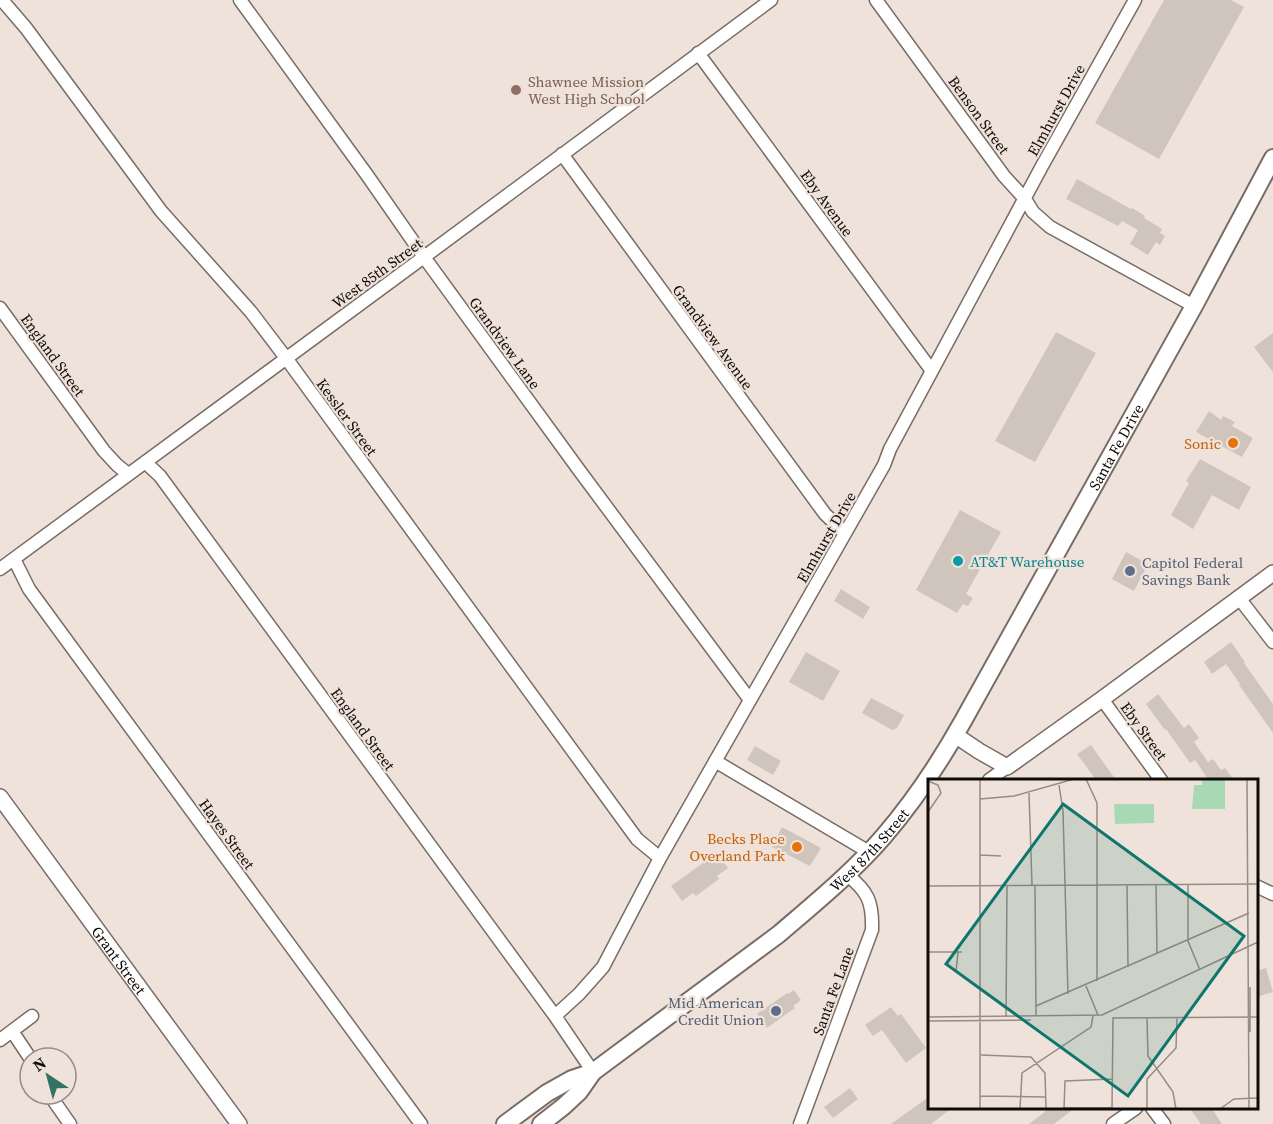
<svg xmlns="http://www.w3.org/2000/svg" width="1273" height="1124" font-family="'Source Serif 4',serif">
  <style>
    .building { fill: #d0c5bc }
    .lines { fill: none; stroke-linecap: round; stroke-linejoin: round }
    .minor-casing { stroke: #786c65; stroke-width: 15 }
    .tertiary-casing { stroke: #786c65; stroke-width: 18 }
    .secondary-casing { stroke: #786c65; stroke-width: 20 }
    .minor { stroke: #fff; stroke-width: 12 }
    .tertiary { stroke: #fff; stroke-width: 15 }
    .secondary { stroke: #fff; stroke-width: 16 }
    .education-dot { fill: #8d6e63; stroke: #efe2da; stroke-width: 2 }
    .food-dot { fill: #e8710a; stroke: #efe2da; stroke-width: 2 }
    .culture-dot { fill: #0f9aa8; stroke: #efe2da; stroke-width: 2 }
    .service-dot { fill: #5c6f8a; stroke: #efe2da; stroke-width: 2 }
    .labels { text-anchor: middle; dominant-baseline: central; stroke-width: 4.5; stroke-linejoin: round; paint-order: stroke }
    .education-label { font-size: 15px; fill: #785e54; stroke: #efe2da; text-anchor: start }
    .street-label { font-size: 15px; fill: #0f0b08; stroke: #efe2da }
    .food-label { font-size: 15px; fill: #c56008; stroke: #efe2da; text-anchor: end }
    .culture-label { font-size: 15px; fill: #0d838f; stroke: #efe2da; text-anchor: start }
    .service-label { font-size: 15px; fill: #4e5e75; stroke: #efe2da; text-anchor: start }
    .inset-road { fill: none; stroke: #958c86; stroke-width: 1.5 }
    .view { fill: #0f766e; fill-opacity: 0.15; stroke: #0f766e; stroke-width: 3 }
    .inset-edge { fill: none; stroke: #0f0b08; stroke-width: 3 }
  </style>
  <rect width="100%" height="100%" fill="#efe2da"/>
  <path class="building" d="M1164,0H1231L1244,7L1159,159L1095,123Z
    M1077,179L1131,209L1132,208L1145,216L1144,218L1162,229L1160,233L1165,236L1160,245L1156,242L1148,255L1130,244L1138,230L1122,221L1118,226L1066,199Z
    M1056,332L1096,353L1035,462L995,441Z
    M1273,333V372L1254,347Z
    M1209,411L1221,420L1223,416L1235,422L1232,426L1253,438L1242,457L1196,432Z
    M1200,459L1251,487L1239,510L1212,495L1193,529L1171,515L1189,483L1186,481Z
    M960,510L1001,532L966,594L973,598L968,606L963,604L957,613L916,590Z
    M1126,552L1148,564L1134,591L1112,579Z
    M841,589L870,607L863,619L834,601Z
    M1231,642L1245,662L1244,663L1273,704V733L1239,685L1240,684L1226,664L1212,674L1204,662Z
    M806,652L840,671L823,701L789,682Z
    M1158,694L1184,728L1189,724L1199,738L1194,742L1208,762L1213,759L1221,770L1225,768L1234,780H1207L1208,779L1195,760L1190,763L1166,729L1165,730L1146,704Z
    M871,698L904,715L897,728L892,730L862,713Z
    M1091,745L1116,780H1096L1077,754Z
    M755,746L781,761L773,775L747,760Z
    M782,827L821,848L810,866L772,847Z
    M717,853L728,868L717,876L719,879L696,896L693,893L682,901L671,886Z
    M1266,968L1273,992L1257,997V971Z
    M794,990L801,1000L793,1006L795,1008L767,1028L757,1014L787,993L788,994Z
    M891,1007L898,1016L901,1014L926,1048L906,1063L882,1030L873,1036L865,1025Z
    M850,1088L858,1099L833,1118L824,1107Z
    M930,1096V1107H953L931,1124H891Z
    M1051,1107H1076L1054,1124H1029Z
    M1189,1107H1211L1222,1124H1201Z"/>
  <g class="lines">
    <defs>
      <path id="minor" d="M2,0L26,28L161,211L251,312L286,358L637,839L660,858
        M240,0L367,175L424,257L579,470L750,700
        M876,0L1004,176L1025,199L1033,212L1050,227L1194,306
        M698,53L932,371
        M562,154L825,514L845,533
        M0,308L104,451L117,465L128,474
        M145,462L160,476L555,1016L593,1072
        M14,559L29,589L421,1124
        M0,569L424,257L771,0
        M1239,598L1273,642
        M1102,699L1161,780
        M715,761L869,852
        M989,780L1007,767
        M1256,886L1273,894
        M555,1016L579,994L603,967L660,858L884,465L890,449L1042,166L1135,0
        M12,1031L30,1058
        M0,1040L32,1016
        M49,1094L70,1124
        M1152,1108L1164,1124
        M800,1124L872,930C873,902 868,891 846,874
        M1113,1124L1136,1108"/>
      <g id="tertiary">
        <path d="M955,735L979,751L1007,767L1102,699L1273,573"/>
        <path id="s1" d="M0,797L239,1124"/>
      </g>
      <g id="secondary">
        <path id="s2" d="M505,1124L547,1093L572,1079L593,1072L779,934C815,903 853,872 884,836C914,801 940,762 963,721L1194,306L1273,158"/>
        <path d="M541,1124L564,1106L579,1092L593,1072"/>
      </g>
    </defs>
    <use href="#minor" class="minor-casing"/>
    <use href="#tertiary" class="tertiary-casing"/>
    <use href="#secondary" class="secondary-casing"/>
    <use href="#minor" class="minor"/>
    <use href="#tertiary" class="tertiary"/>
    <use href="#secondary" class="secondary"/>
  </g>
  <circle class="education-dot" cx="516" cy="90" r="6"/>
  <g class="food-dot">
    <circle cx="1233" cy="443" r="6"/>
    <circle cx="797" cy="847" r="6"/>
  </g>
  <circle class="culture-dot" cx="958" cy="561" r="6"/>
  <g class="service-dot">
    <circle cx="1130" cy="571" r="6"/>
    <circle cx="776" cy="1011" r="6"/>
  </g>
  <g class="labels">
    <g class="education-label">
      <text x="528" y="81">Shawnee Mission<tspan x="528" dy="17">West High School</tspan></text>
    </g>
    <g class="street-label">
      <text transform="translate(1056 110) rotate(-61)">Elmhurst Drive</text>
      <text transform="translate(979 115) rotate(54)">Benson Street</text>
      <text transform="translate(827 203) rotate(54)">Eby Avenue</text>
      <text transform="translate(377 273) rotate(-36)">West 85th Street</text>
      <text transform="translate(713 337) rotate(54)">Grandview Avenue</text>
      <text transform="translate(505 343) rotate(54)">Grandview Lane</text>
      <text transform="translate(53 355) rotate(54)">England Street</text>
      <text transform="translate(347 417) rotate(54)">Kessler Street</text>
      <text stroke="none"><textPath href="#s2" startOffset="932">Santa Fe Drive</textPath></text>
      <text transform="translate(826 537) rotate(-60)">Elmhurst Drive</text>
      <text transform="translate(363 729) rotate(54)">England Street</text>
      <text transform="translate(1144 731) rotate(54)">Eby Street</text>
      <text transform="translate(227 834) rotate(54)">Hayes Street</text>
      <text stroke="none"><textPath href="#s2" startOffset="458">West 87th Street</textPath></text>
      <text stroke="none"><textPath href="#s1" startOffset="202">Grant Street</textPath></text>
      <text transform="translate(833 991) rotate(-70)">Santa Fe Lane</text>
    </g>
    <g class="food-label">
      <text x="1221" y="443">Sonic</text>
      <text x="785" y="838">Becks Place<tspan x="785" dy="17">Overland Park</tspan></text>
    </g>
    <g class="culture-label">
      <text x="970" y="561">AT&amp;T Warehouse</text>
    </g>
    <g class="service-label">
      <text x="1142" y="562">Capitol Federal<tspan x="1142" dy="17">Savings Bank</tspan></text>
      <text x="764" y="1002" text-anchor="end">Mid American<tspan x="764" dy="17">Credit Union</tspan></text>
    </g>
  </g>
  <g transform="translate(928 779)">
    <rect width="330" height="330" fill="#efe2da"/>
    <path d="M274,0H297V30H264L266,6H274ZM186,25H226V44L187,45Z" fill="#a9d9b4"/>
    <path class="inset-road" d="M52,0V330M158,0L169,24V202M319,0L321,330M0,2L10,6L13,14L0,33M131,6L135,32L140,215M101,14L104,106M52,20L86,17L146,0M52,76L73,77M199,105L200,188M228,105L229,174M260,105V162L272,191M107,106L108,237M0,107L330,105M0,173H34M28,193L30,173M158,207L170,236M108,227L321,134M78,237L79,106M0,238L174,236L330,163M219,239L220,277L245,313L248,330M0,242L103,241M322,253V208M53,276L103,278L117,294L118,330M52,317L118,318M136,329H184M92,330L94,294L163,248L165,237M136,330L137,302L184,300M184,330L185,239L330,238M219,330V300L248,269L249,238M292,330L306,320L330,319"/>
    <path class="view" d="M135,25L316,157L200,317L18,185Z"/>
    <rect width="330" height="330" class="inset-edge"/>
  </g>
  <g transform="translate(48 1076) rotate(324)"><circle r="28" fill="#efe2da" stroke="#958c86" stroke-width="1.5"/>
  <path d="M0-4.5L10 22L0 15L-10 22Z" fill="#327363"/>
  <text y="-9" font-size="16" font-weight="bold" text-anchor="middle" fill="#0f0b08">N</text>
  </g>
</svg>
